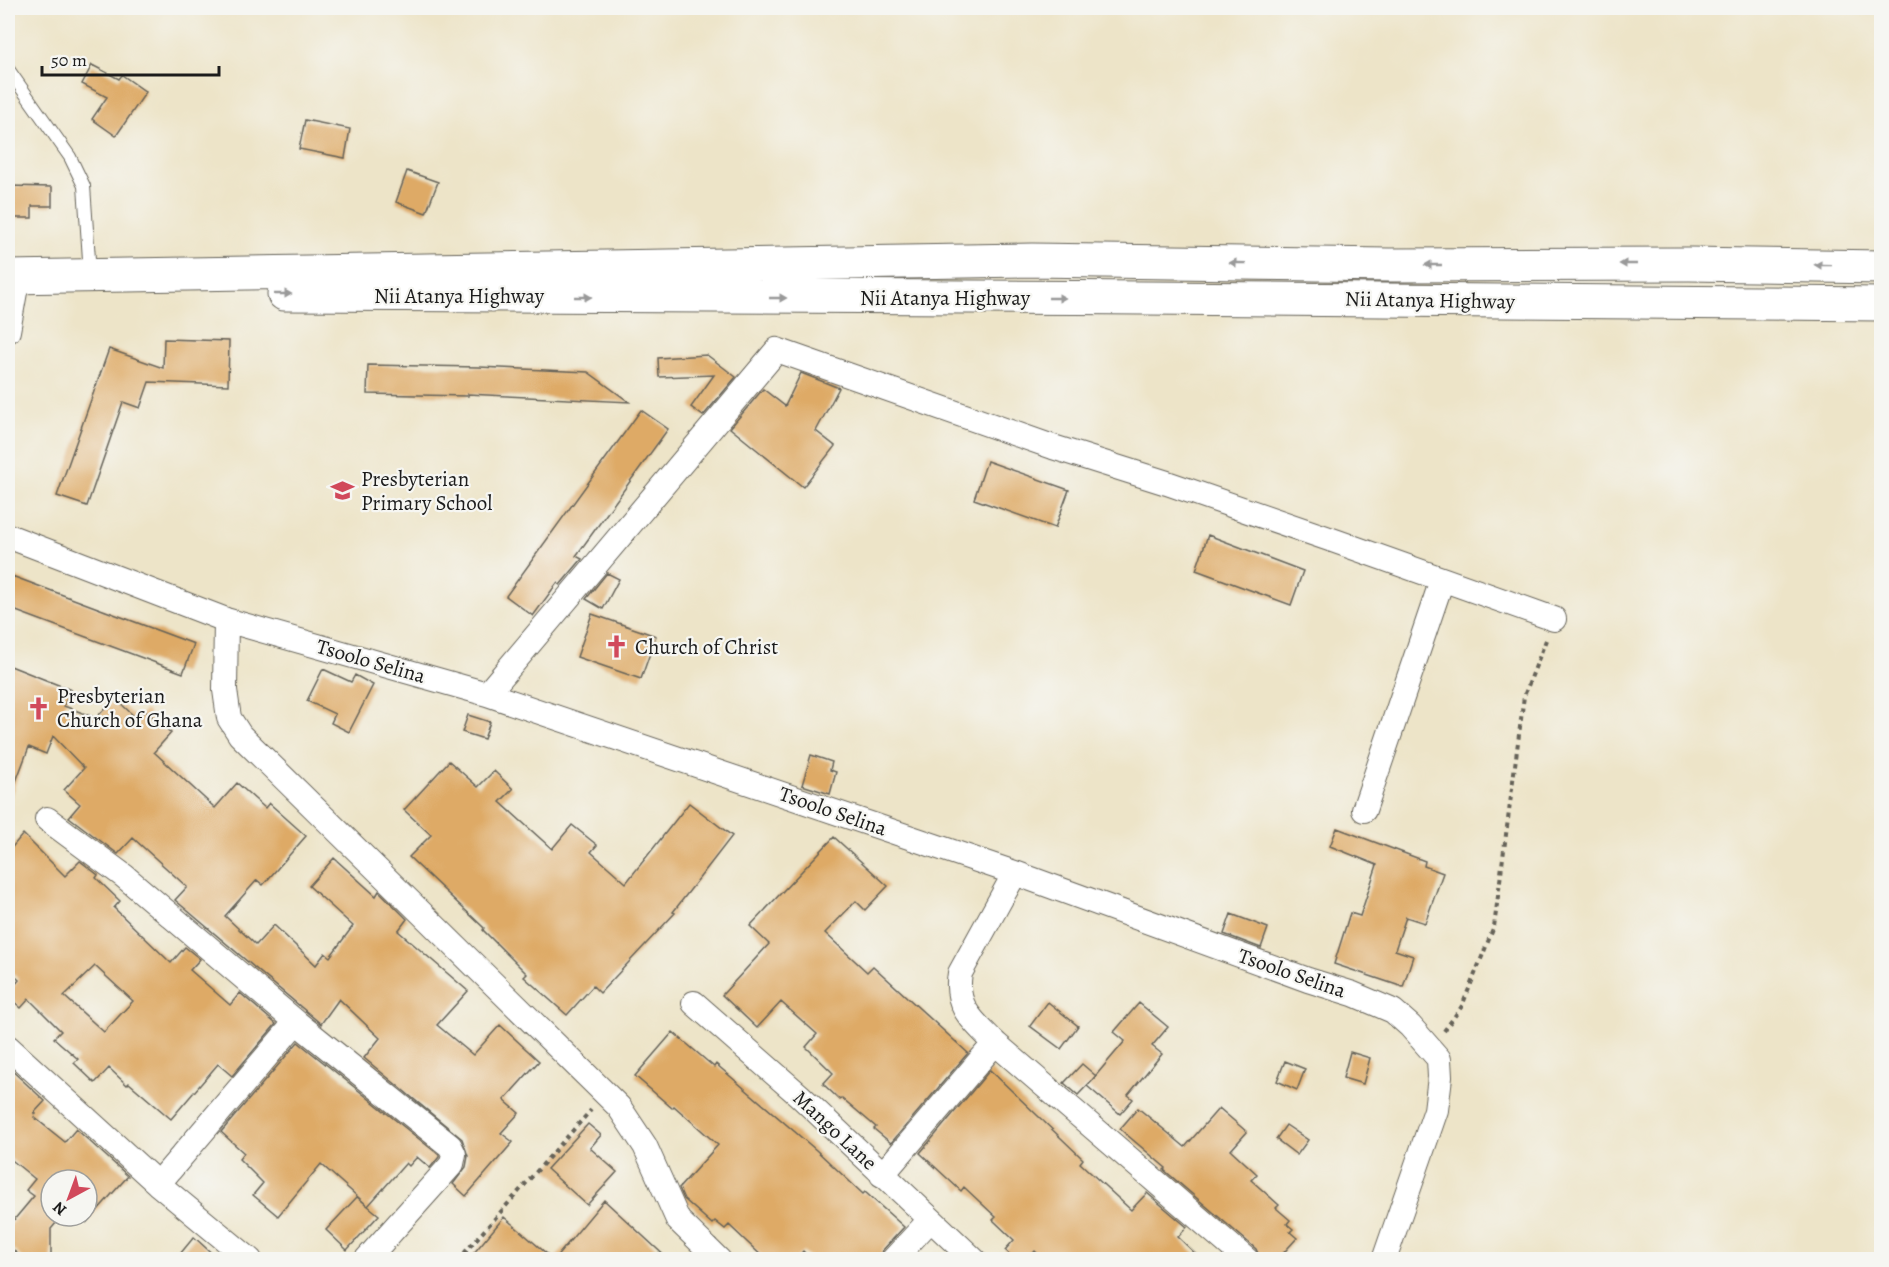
<svg xmlns="http://www.w3.org/2000/svg" width="1889" height="1267" font-family="Alegreya,serif">
  <style>
    .building { fill: #deaa66; fill-rule: evenodd }
    .lines { fill: none; stroke-linecap: round; stroke-linejoin: round }
    .lane-casing { stroke: #656258; stroke-width: 14 }
    .street-casing { stroke: #656258; stroke-width: 26 }
    .primary-casing { stroke: #656258; stroke-width: 35 }
    .path { stroke: #656258; stroke-width: 4; stroke-dasharray: 4.5 4.5; stroke-linecap: butt }
    .lane { stroke: #fff; stroke-width: 12 }
    .street { stroke: #fff; stroke-width: 24 }
    .primary { stroke: #fff; stroke-width: 33 }
    .oneway { fill: #999 }
    .labels { text-anchor: middle; dominant-baseline: central; stroke-width: 4.5; stroke-linejoin: round; paint-order: stroke }
    .street-label { font-size: 21px; fill: #1c1c1c; stroke: #f6f6f2 }
    .poi-label { font-size: 21px; fill: #1c1c1c; stroke: #f6f6f2; text-anchor: start }
  </style>
  <rect width="100%" height="100%" fill="#f6f6f2"/>
  <filter id="ink" filterUnits="userSpaceOnUse"><feTurbulence type="fractalNoise" baseFrequency=".0167" numOctaves="2"/><feDisplacementMap in="SourceGraphic" scale="12" xChannelSelector="R" yChannelSelector="G"/><feConvolveMatrix kernelMatrix="1 2 1 2 8 2 1 2 1" color-interpolation-filters="sRGB"/></filter>
  <filter id="wash" filterUnits="userSpaceOnUse"><feTurbulence type="fractalNoise" baseFrequency=".008" numOctaves="4" result="noise"/><feDisplacementMap in="SourceGraphic" scale="24" xChannelSelector="R" yChannelSelector="G"/><feGaussianBlur stdDeviation="1.35" result="paint"/><feColorMatrix in="noise" values="0 0 0 0 0 0 0 0 0 0 0 0 0 0 0 0 0 1.4 0 .05"/><feComposite in="paint" operator="in"/></filter>
  <g filter="url(#wash)">
    <rect width="100%" height="100%" fill="#ede4c8"/>
    <g id="blocks">
      <path class="building" d="M92,65L119,79L122,75L146,92L116,136L92,119L107,97L82,84Z
        M305,120L350,129L345,158L299,149Z
        M407,171L438,182L426,213L396,202Z
        M8,186L52,187V206H32V218H8Z
        M164,339L229,341L228,385L149,382L140,408L123,402L87,506L57,496L109,349L163,368Z
        M707,355L736,377L703,416L691,407L714,375L659,377L658,358Z
        M368,365L479,367L588,372L629,402L468,394V396L367,394Z
        M801,373L839,388L816,431L835,446L803,487L730,428L763,389L785,406Z
        M641,410L668,429L576,556L582,559L560,585L557,583L533,616L506,596Z
        M987,461L1069,490L1055,528L974,499Z
        M1208,535L1303,571L1291,605L1196,570Z
        M607,573L619,579L603,609L586,599Z
        M12,576L194,644L183,673L8,608V588Z
        M592,614L656,636L641,679L577,657Z
        M8,665L71,690L64,706L96,718L115,698L137,719L145,710L171,733L154,752L215,808L237,783L265,808L269,803L306,836L263,885L257,880L225,916L256,945L274,925L316,965L325,953L330,957L353,926L309,886L334,858L376,896L379,891L407,919L398,931L468,991L437,1025L473,1055L500,1025L539,1061L504,1100L519,1113L501,1133L513,1142L466,1196L453,1184L466,1167L468,1156L462,1139L364,1058L380,1038L339,999L321,1024L175,900L187,887L133,838L118,854L69,817L80,804L64,790L84,768L53,736L46,754L29,747L9,800L8,799Z
        M323,669L351,682L355,675L373,685L349,732L331,723L335,714L307,701Z
        M468,715L490,722L484,739L462,732Z
        M811,755L832,762L830,770L836,772L830,794L802,785Z
        M449,761L478,787L494,771L513,789L500,802L552,849L572,825L597,845L591,852L626,883L689,803L732,836L673,912L675,913L600,993L593,986L567,1015L524,977L527,974L483,930L484,928L409,857L431,835L404,810Z
        M1337,828L1425,861L1424,866L1443,873L1425,923L1406,917L1395,950L1413,956L1403,987L1334,964L1350,913L1360,916L1377,865L1330,846Z
        M23,834L65,876L80,861L98,875L96,878L120,901L114,908L171,963L185,947L200,959L190,970L230,1005L240,993L276,1024L232,1076L218,1064L171,1119L129,1083L127,1085L109,1068L95,1083L74,1063L78,1059L54,1038L61,1031L29,999L21,1008L8,996V993L19,980L8,969V852ZM95,966L133,1001L104,1032L64,996Z
        M834,837L888,886L865,910L856,901L825,933L867,972L873,966L968,1053L891,1143L874,1129L876,1127L842,1098L840,1100L823,1084L833,1073L806,1047L817,1034L781,1002L757,1028L722,995L769,944L750,926Z
        M1231,914L1268,928L1261,948L1224,934Z
        M1048,1002L1078,1026L1061,1049L1030,1026Z
        M1139,1003L1168,1027L1152,1046L1162,1054L1128,1095L1133,1099L1120,1114L1087,1086L1125,1041L1114,1032Z
        M673,1032L714,1067L716,1064L816,1150L863,1194L865,1192L904,1227L883,1250L879,1260H812L803,1251L795,1260H766L729,1225L725,1229L715,1221L712,1224L684,1199L679,1188L718,1145L674,1106L672,1108L635,1076Z
        M298,1042L439,1155V1157L430,1168L417,1157L409,1166L406,1163L368,1206L321,1164L278,1216L253,1195L263,1183L239,1159L244,1153L221,1132Z
        M1350,1052L1370,1058L1363,1084L1343,1078Z
        M1285,1061L1305,1069L1297,1090L1277,1081Z
        M1082,1064L1096,1076L1078,1095L1064,1083Z
        M8,1067L45,1101L34,1113L36,1114L34,1117L65,1142L76,1129L128,1176L87,1222V1180H51V1216H62L51,1229V1260H24L8,1245V1227L34,1196L26,1190L35,1179L8,1157Z
        M990,1070L1083,1159L1080,1163L1131,1210L1147,1193L1187,1227L1178,1237L1202,1260H1044L1035,1251L1027,1260H1016L1005,1250L1014,1240L993,1220L996,1217L964,1187L961,1191L920,1153Z
        M1138,1108L1185,1147L1219,1108L1247,1132L1231,1150L1257,1174L1251,1180L1279,1205L1276,1208L1290,1220L1287,1224L1293,1229L1290,1232L1297,1238L1277,1260H1261L1256,1249L1164,1170L1166,1168L1120,1129Z
        M588,1124L601,1135L590,1148L617,1172L587,1205L547,1169Z
        M1286,1125L1308,1140L1297,1155L1276,1139Z
        M357,1197L379,1215L347,1250L326,1230Z
        M604,1200L669,1260H554Z
        M504,1217L554,1260H468Z
        M194,1237L219,1260H175Z"/>
    </g>
  </g>
  <g filter="url(#ink)">
    <use href="#blocks" fill-opacity="0" stroke="#656258" stroke-width="1.5"/>
    <g class="lines">
      <defs>
        <path id="lane" d="M8,69L70,157L84,186L90,274"/>
        <path id="street" d="M8,331L15,292L21,277
          M8,536L226,620L487,694L1015,873L1308,980L1353,994L1393,1011L1410,1026L1439,1059L1440,1077L1436,1110L1384,1260
          M226,620L225,690L229,718L240,735L619,1107L645,1146L678,1220L719,1260
          M487,694L777,350L1053,447L1167,483L1335,541L1554,619
          M1364,810L1442,580
          M47,819L124,876L296,1022L450,1146L454,1154L452,1164L366,1260
          M1015,873L960,973C954,1007 973,1021 995,1043L1247,1260
          M694,1003L799,1095L974,1260
          M8,1047L158,1184L250,1260
          M882,1175L995,1043
          M158,1184L296,1022
          M893,1260L930,1220"/>
        <path id="primary" d="M8,277L1032,260L1389,265L1689,264L1882,267
          M284,294C817,298 1349,296 1882,304"/>
      </defs>
      <use href="#lane" class="lane-casing"/>
      <use href="#street" class="street-casing"/>
      <use href="#primary" class="primary-casing"/>
      <path class="path" d="M1444,1031L1462,1006L1494,927L1524,696L1546,640
        M458,1260L591,1110"/>
      <use href="#lane" class="lane"/>
      <use href="#street" class="street"/>
      <use href="#primary" class="primary"/>
    </g>
    <defs><path id="oneway-solid" d="M-6-.8H1V-3.2L6.5 0L1 3.2V.8H-6Z" transform="scale(1.5)"/></defs>
    <g class="oneway">
      <use href="#oneway-solid" transform="translate(1238 263) rotate(-179)"/>
      <use href="#oneway-solid" transform="translate(1628 264) rotate(180)"/>
      <use href="#oneway-solid" transform="translate(1433 265) rotate(180)"/>
      <use href="#oneway-solid" transform="translate(1823 265) rotate(-179)"/>
      <use href="#oneway-solid" transform="translate(283 294)"/>
      <use href="#oneway-solid" transform="translate(583 297)"/>
      <use href="#oneway-solid" transform="translate(778 298)"/>
      <use href="#oneway-solid" transform="translate(1057 298)"/>
    </g>
  </g>
  <defs>
    <symbol id="school-bare" viewBox="-9 -9 18 18"><path d="M0-5L7-2L0 1L-7-2ZM-4 1L0 2.5L4 1V4Q0 6-4 4Z" fill="#d1495b" stroke="#f6f6f2" stroke-width="2.5" paint-order="stroke"/></symbol>
    <symbol id="church-bare" viewBox="-9 -9 18 18"><path d="M-1.2-6h2.4v3.5h3.3v2.4h-3.3V6h-2.4V-.1h-3.3v-2.4h3.3Z" fill="#d1495b" stroke="#f6f6f2" stroke-width="2.5" paint-order="stroke"/></symbol>
  </defs>
  <g fill-rule="evenodd">
    <use href="#school-bare" x="326" y="474" width="33" height="33"/>
    <use href="#church-bare" x="600" y="630" width="33" height="33"/>
    <use href="#church-bare" x="22" y="692" width="33" height="33"/>
  </g>
  <g class="labels">
    <g class="street-label">
      <text x="459" y="296">Nii Atanya Highway</text>
      <text x="945" y="298">Nii Atanya Highway</text>
      <text transform="translate(1430 300) rotate(1)">Nii Atanya Highway</text>
      <text transform="translate(371 661) rotate(16)">Tsoolo Selina</text>
      <text transform="translate(833 811) rotate(19)">Tsoolo Selina</text>
      <text transform="translate(1292 973) rotate(19)">Tsoolo Selina</text>
      <text transform="translate(835 1130) rotate(43)">Mango Lane</text>
    </g>
    <g class="poi-label">
      <text x="361" y="479">Presbyterian<tspan x="361" dy="24">Primary School</tspan></text>
      <text x="635" y="647">Church of Christ</text>
      <text x="57" y="696">Presbyterian<tspan x="57" dy="24">Church of Ghana</tspan></text>
    </g>
  </g>
  <rect width="1889" height="1267" fill="none" stroke="#f6f6f2" stroke-width="30"/>
  <g transform="translate(69 1198) rotate(221)"><circle r="28" fill="#f6f6f2" stroke="#9f9f9c" stroke-width="1.5"/>
  <path d="M0-4.5L10 22L0 15L-10 22Z" fill="#d1495b"/>
  <text y="-9" font-size="16" font-weight="bold" text-anchor="middle" fill="#1c1c1c">N</text>
  </g>
  <path d="M42 66v9h177v-9" fill="none" stroke="#1c1c1c" stroke-width="3"/>
  <text x="51" y="66" font-size="18" fill="#1c1c1c" stroke="#f6f6f2" stroke-width="4.5" paint-order="stroke">50 m</text>
</svg>
